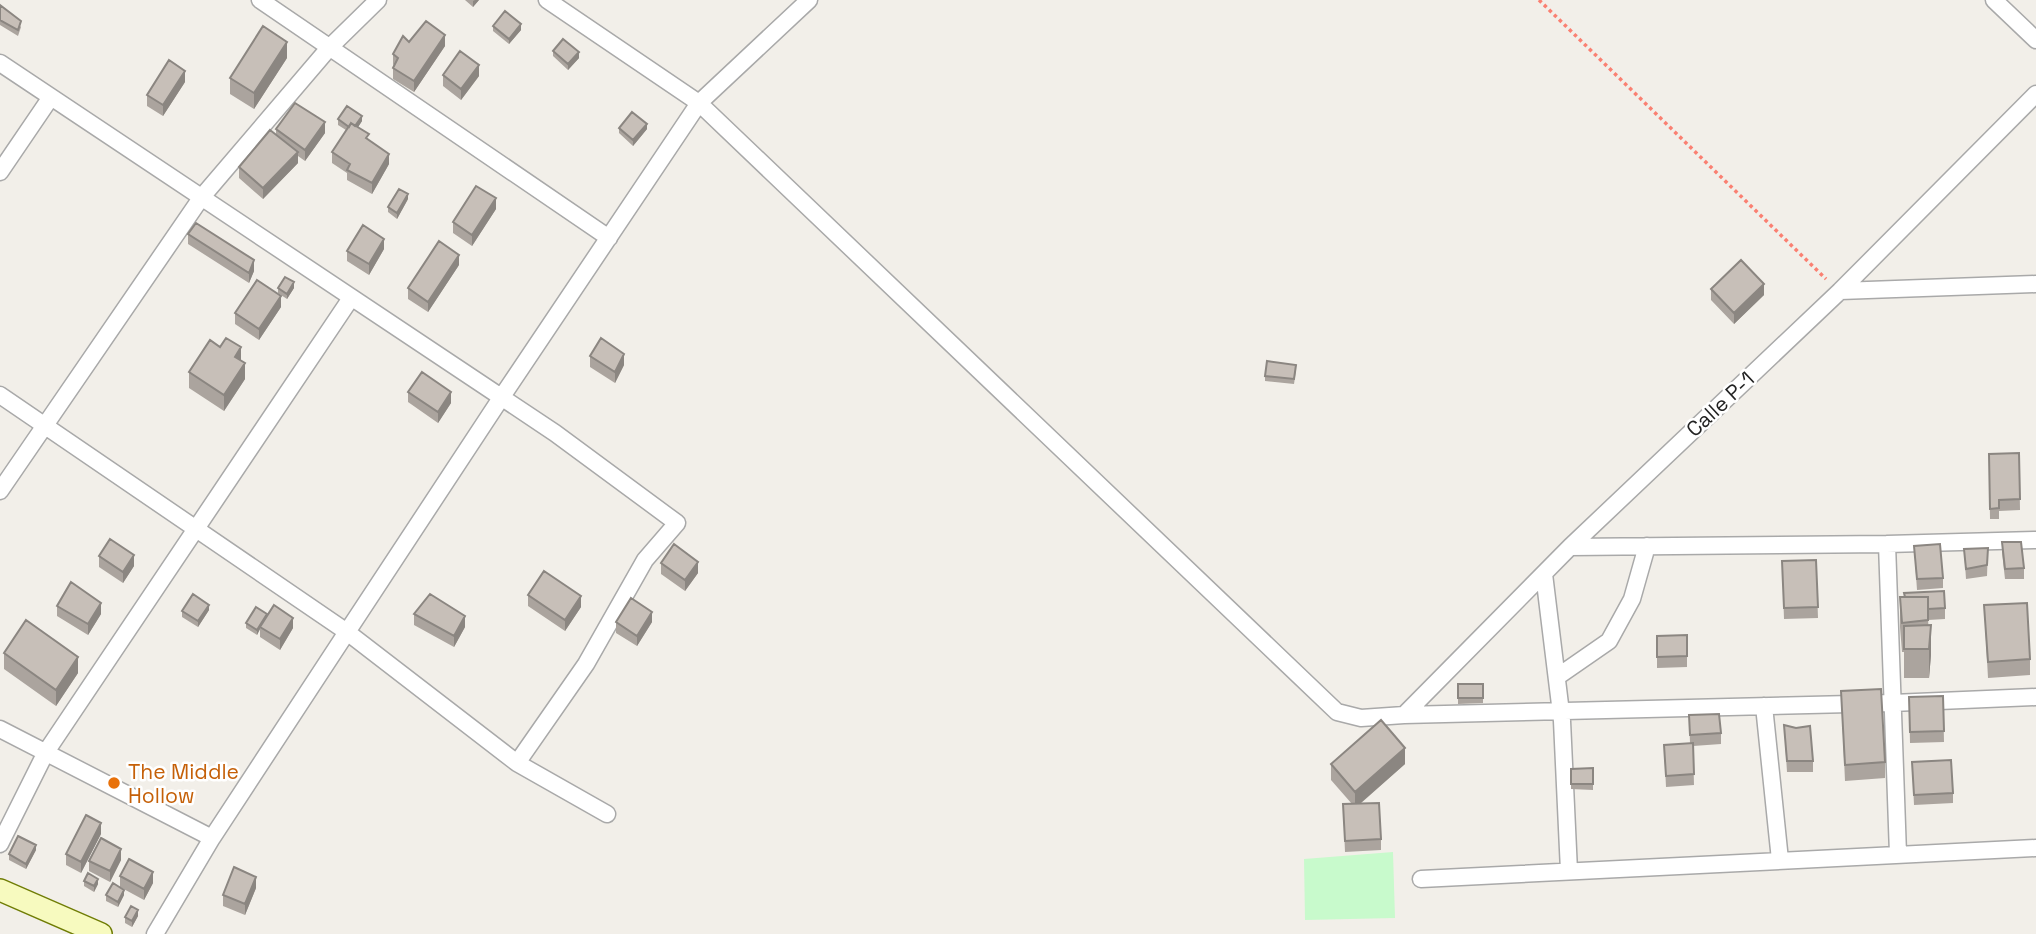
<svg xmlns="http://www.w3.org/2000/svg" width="2036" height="934" font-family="'Space Grotesk',sans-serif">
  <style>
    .park { fill: #c8facc }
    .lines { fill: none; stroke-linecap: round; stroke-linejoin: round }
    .minor-casing { stroke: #a9a9a9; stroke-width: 19 }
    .secondary-casing { stroke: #707d05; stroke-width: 24 }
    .path { stroke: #fa8072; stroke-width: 3.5; stroke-dasharray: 3.5 3.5; stroke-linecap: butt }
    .minor { stroke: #fff; stroke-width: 16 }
    .secondary { stroke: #f7fabf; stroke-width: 21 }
    .wall { fill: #aba49e }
    .shaded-wall { fill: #8b8681 }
    .building { fill: #c7bfb8; stroke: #8b8681; stroke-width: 2 }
    .food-dot { fill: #e8710a; stroke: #fff; stroke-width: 2.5 }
    .labels { text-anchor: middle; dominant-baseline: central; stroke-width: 5; stroke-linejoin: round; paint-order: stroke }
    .street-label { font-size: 21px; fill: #222; stroke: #fff }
    .food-label { font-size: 21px; fill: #c56008; stroke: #fff; text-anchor: start }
  </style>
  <rect width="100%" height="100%" fill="#f2efe9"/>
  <path class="park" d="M1393,852L1395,918L1305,920L1304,859Z"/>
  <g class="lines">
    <defs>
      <path id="minor" d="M260,0L609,238
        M547,0L699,103L1337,712L1361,718L1404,715L1892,703L2036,697
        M1994,0L2036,40
        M0,63L555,433L677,523L645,560L586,664L517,763L347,632L0,395
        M0,172L51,97
        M1840,291L2036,284
        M0,491L201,198L329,48L378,0
        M1887,544L1898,854
        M1570,547L1887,544L2036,540
        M1544,574L1562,721L1569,871
        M1557,677L1609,641L1632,599L1647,546
        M1764,706L1780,860
        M1404,715L1570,547L1840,291L2036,94
        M0,729L212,838
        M517,763L607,814
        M0,844L46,752L351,298
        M1421,879L2036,848
        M155,934L212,838L347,632L501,398L699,103L809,0"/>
      <path id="secondary" d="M0,890L101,934"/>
    </defs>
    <use href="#minor" class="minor-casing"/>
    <use href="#secondary" class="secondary-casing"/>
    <path class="path" d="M1539,0L1826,279"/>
    <use href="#minor" class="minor"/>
    <use href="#secondary" class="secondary"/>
  </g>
  <path class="wall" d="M465,0H479L473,7Z
    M0,5L21,27L18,36L0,25Z
    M493,26L521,30L509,44L493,31Z
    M409,42L445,46L414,92L393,79V68L394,66L393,64V54Z
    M553,51L579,58L568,70L553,56Z
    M287,58L254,109L230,94V78Z
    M443,75L479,76L461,100L443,86Z
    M185,82L163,116L147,106V95Z
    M338,119L362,121L358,127L389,164L372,194L347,180V173L332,163V152L346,130L338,125Z
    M619,128L647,129L633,146L619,133Z
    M276,129L325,133L305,161L298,156V163L263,199L239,178V167L276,135Z
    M408,199L397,219L388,212V207Z
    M496,209L472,246L453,233V222Z
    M188,234L254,271L249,283L188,244Z
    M384,249L369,275L347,261V251Z
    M459,265L428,312L408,299V288Z
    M278,288H294L287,299L278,293Z
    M1711,289L1764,295L1734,324L1711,300Z
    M281,307L259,340L235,324V313Z
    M590,356L624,365L615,383L590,367Z
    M241,361L245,379L224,411L189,388V372Z
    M1296,370L1294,384L1265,381V376Z
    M408,392L451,403L438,423L408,402Z
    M2019,453L2020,510L1999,511V519H1990L1989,454Z
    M2002,542L2024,568V579H2005L2002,552Z
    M1914,546L1943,578V588L1917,590Z
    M1988,548L1987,576L1966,579L1964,549Z
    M99,556L134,566L123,583L99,567Z
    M1816,560L1818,618L1784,619L1782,561Z
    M661,563L698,573L685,591L661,574Z
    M528,595L581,607L565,631L528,606Z
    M1900,597L1945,608V619L1928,620L1931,655L1929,678H1904V652H1902L1900,627Z
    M1984,605L2030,659V675L1988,678Z
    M57,606L101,614L88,635L57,616Z
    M209,610L198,627L182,617V611Z
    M414,614L465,627L454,647L414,625Z
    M267,617L293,628L280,650L260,637V629L257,635L246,628V623Z
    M616,622H652L637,646L616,633Z
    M1687,635V667L1657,668V636Z
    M4,653L78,673L56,706L4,669Z
    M1458,684H1483V703L1458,704Z
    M1841,691L1885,762V778L1845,781Z
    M1943,696L1944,742L1910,743L1909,697Z
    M1689,715L1721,733V744L1693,746L1694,785L1666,787L1664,745L1690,743Z
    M1784,725L1813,761V772H1787Z
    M1912,762L1953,793V803L1914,805Z
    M1331,764H1405L1360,804L1381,839V850L1345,852L1343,804H1352L1331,780Z
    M1593,768V790L1571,789V769Z
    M101,834L81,873L66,865V854Z
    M36,850L26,869L9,860V854Z
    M121,860L110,882L89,871V861Z
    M120,876L153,883L144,900L120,887Z
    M84,881L98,884L94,892L84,886Z
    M256,888L245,915L223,906V895Z
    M106,895H124L118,907L106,901Z
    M138,916L132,927L125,923V917Z"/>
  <path class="shaded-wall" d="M475,0H479L473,7V1Z
    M521,24V30L509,44V39Z
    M445,35V46L414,92V81Z
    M287,42V58L254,109V93Z
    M579,52V58L568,70V64Z
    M479,65V76L461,100V89Z
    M185,71V82L163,116V105Z
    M362,116V121L353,135V129Z
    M325,122V133L305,161V150Z
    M647,124V129L633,146V140Z
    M298,152V163L263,199V188Z
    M389,154V164L372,194V183Z
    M408,194V199L397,219V213Z
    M496,198V209L472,246V235Z
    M384,239V249L369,275V264Z
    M459,255V265L428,312V302Z
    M254,260V271L249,283V273Z
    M294,282V288L287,299V294Z
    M1764,284V295L1734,324V313Z
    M281,296V307L259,340V329Z
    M241,347V363L235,357Z
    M624,354V365L615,383V372Z
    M245,363V379L224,411V395Z
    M451,392V403L438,423V412Z
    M134,555V566L123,583V572Z
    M698,562V573L685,591V580Z
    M581,596V607L565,631V620Z
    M101,603V614L88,635V624Z
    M209,605V610L198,627V621Z
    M652,612V622L637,646V636Z
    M267,614V619L260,627V629L257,635V630Z
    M465,616V627L454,647V636Z
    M293,618V628L280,650V639Z
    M1931,625V655L1929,678V649Z
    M78,657V673L56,706V690Z
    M1405,748V764L1355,808V792Z
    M101,823V834L81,873V862Z
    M36,845V850L26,869V864Z
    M121,849V860L110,882V871Z
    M153,872V883L144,900V889Z
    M256,877V888L245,915V904Z
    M98,879V884L94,892V886Z
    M124,890V895L118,907V902Z
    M138,910V916L132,927V921Z"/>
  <path class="building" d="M0,5L21,21L18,30L0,20Z
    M505,11L521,24L509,39L493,26Z
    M426,21L445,35L414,81L393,68L398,58L393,54L403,36L409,42Z
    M263,26L287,42L254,93L230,78Z
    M563,39L579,52L568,64L553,51Z
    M460,51L479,65L461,89L443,75Z
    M169,60L185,71L163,105L147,95Z
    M295,103L325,122L305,150L276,129Z
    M347,106L362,116L355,126L351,123L349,127L338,119Z
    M632,112L647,124L633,140L619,128Z
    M351,123L369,134L366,138L389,154L372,183L347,170L350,164L332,152Z
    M270,130L298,152L263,188L239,167Z
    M476,186L496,198L472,235L453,222Z
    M399,189L408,194L397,213L388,207Z
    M196,223L254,260L249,273L188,234Z
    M363,225L384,239L369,264L347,251Z
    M439,241L459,255L428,302L408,288Z
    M1741,260L1764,284L1734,313L1711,289Z
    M285,277L294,282L287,294L278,288Z
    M257,280L281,296L259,329L235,313Z
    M226,338L241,347L235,357L245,363L224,395L189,372L210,340L220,347Z
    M601,338L624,354L615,372L590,356Z
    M1267,361L1296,365L1294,379L1265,376Z
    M422,372L451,392L438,412L408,392Z
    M2019,453L2020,499L1999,500V508L1990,509L1989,454Z
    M110,539L134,555L123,572L99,556Z
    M2002,542H2021L2024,568L2005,569Z
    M674,544L698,562L685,580L661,563Z
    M1940,544L1943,578L1917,579L1914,546Z
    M1988,548L1987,565L1966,569L1964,549Z
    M1816,560L1818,607L1784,608L1782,561Z
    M544,571L581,596L565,620L528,595Z
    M71,582L101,603L88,624L57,606Z
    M1944,591L1945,608L1928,609V597H1905L1904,593Z
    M193,594L209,605L198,621L182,611Z
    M430,594L465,616L454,636L414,614Z
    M1900,597H1928V620L1902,623Z
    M631,598L652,612L637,636L616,622Z
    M2027,603L2030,659L1988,662L1984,605Z
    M274,605L293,618L280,639L260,627Z
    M256,607L267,614L257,630L246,623Z
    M26,620L78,657L56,690L4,653Z
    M1931,625L1929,649H1904V626Z
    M1687,635V656L1657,657V636Z
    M1458,684H1483V698H1458Z
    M1881,689L1885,762L1845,765L1841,691Z
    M1943,696L1944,731L1910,732L1909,697Z
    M1719,714L1721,733L1690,735L1689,715Z
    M1381,720L1405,748L1355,792L1331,764Z
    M1784,725L1796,728L1810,726L1813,761H1787Z
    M1693,743L1694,774L1666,776L1664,745Z
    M1951,760L1953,793L1914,795L1912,762Z
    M1593,768V784H1571V769Z
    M1379,803L1381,839L1345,841L1343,804Z
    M86,815L101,823L81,862L66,854Z
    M18,836L36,845L26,864L9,854Z
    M101,838L121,849L110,871L89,861Z
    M129,859L153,872L144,889L120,876Z
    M234,867L256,877L245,904L223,895Z
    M88,873L98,879L94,886L84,881Z
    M113,883L124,890L118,902L106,895Z
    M131,906L138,910L132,921L125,917Z"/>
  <circle class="food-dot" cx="114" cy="783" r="7"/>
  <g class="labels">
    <g class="street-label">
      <text transform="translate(1720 404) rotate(-43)">Calle P-1</text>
    </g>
    <g class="food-label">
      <text x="128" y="771">The Middle<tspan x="128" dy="24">Hollow</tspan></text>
    </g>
  </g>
</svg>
